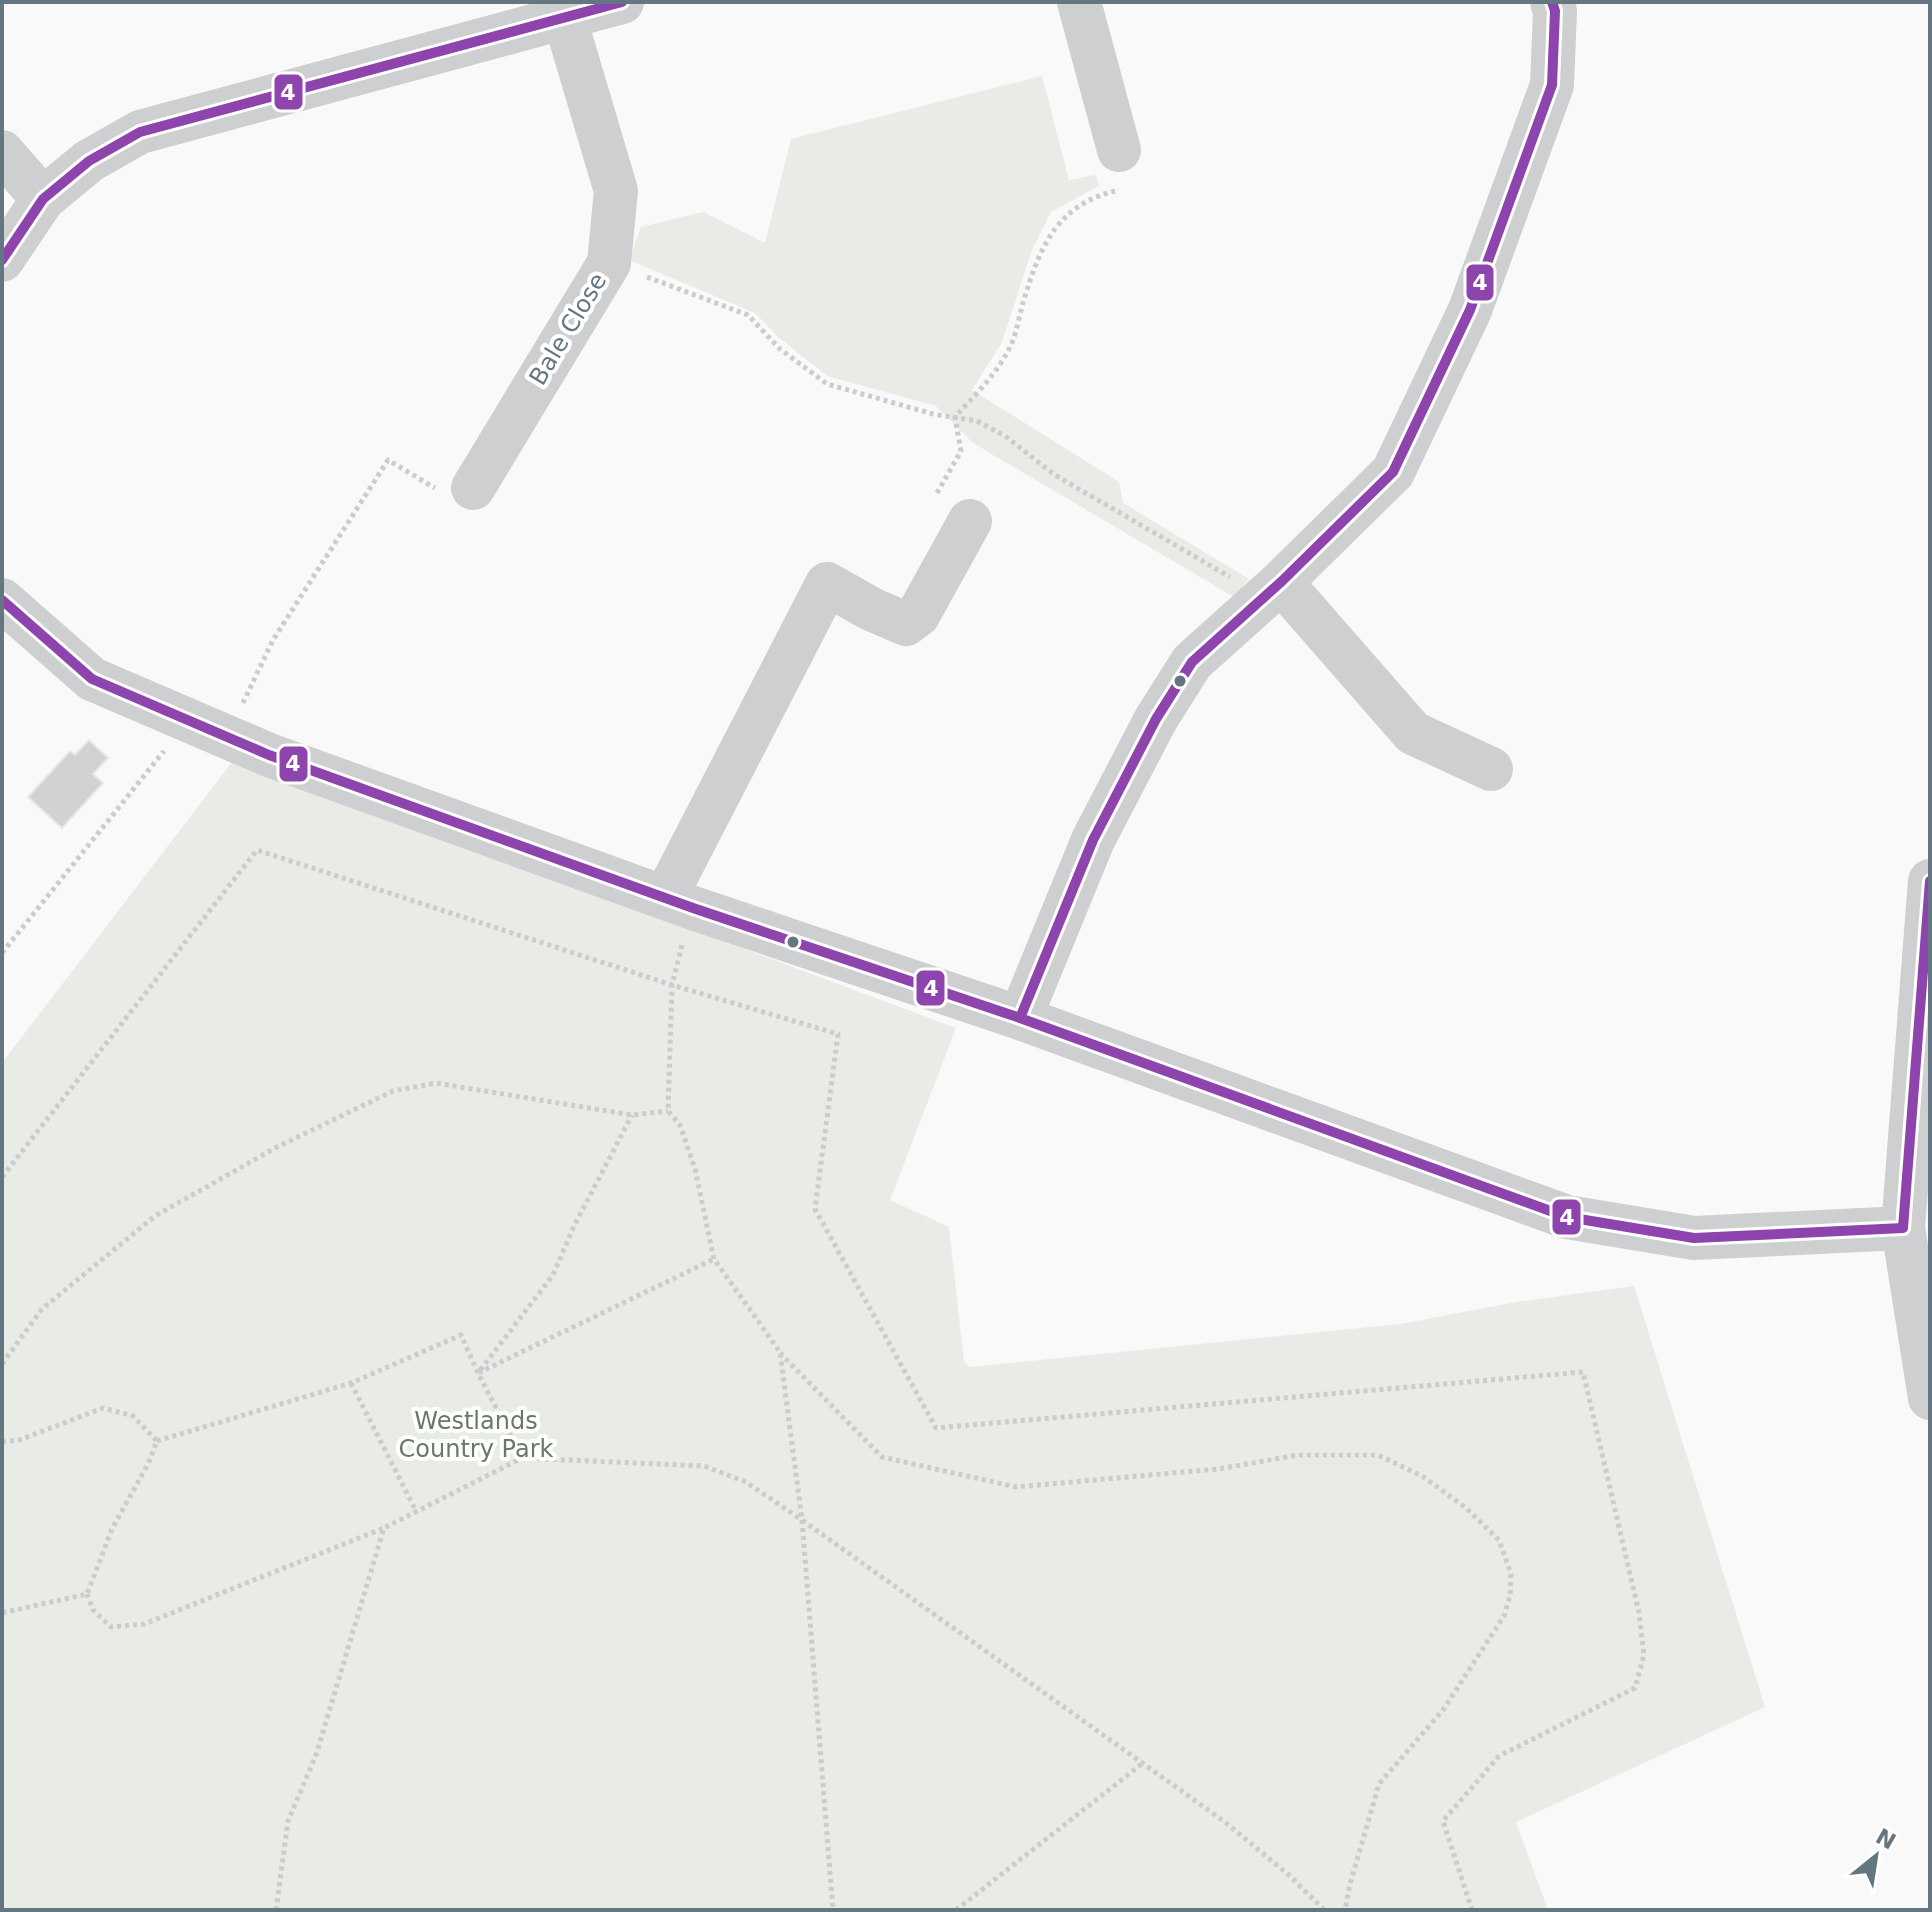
<svg xmlns="http://www.w3.org/2000/svg" width="1932" height="1912" font-family="'DejaVu Sans',sans-serif">
  <style>
    .green { fill: #e8ebe6 }
    .building { fill: #d0d2d3; stroke: #e8e8e8; stroke-width: 2 }
    .lines { fill: none; stroke-linecap: round; stroke-linejoin: round }
    .path { stroke: #cbcccd; stroke-width: 5; stroke-dasharray: 4 4; stroke-linecap: butt }
    .minor { stroke: #cecfd0; stroke-width: 44 }
    .bus-1-casing { stroke: #fff; stroke-width: 16 }
    .bus-1 { stroke: #8e44ad; stroke-width: 10 }
    .bus-dot { fill: #657683; stroke: #fff; stroke-width: 3 }
    .labels { text-anchor: middle; dominant-baseline: central; stroke-width: 8; stroke-linejoin: round; paint-order: stroke }
    .street-label { font-size: 24px; fill: #657683; stroke: #fff }
    .park-label { font-size: 24px; fill: #687a64; stroke: #fff }
    .line-badge { stroke: #fff; stroke-width: 3 }
    .badge-label { font-size: 22px; text-anchor: middle; font-weight: bold; fill: #fff }
  </style>
  <rect width="100%" height="100%" fill="#f9f9f9"/>
  <path class="green" d="M1042,76L1069,180L1096,175L1099,186L1051,212L1032,250L1001,344L972,390L1119,482L1123,503L1249,579L1234,597L973,443L936,406L827,376L778,337L755,313L629,260L641,227L703,212L765,243L791,139Z
    M232,762L686,927L956,1028L890,1200L949,1227L964,1362L970,1367L1401,1324L1516,1302L1634,1286L1765,1707L1516,1822L1548,1910H2V1063Z"/>
  <path class="building" d="M89,740L108,758L93,774L103,783L62,828L28,797L70,751L75,755Z"/>
  <g class="lines">
    <path class="path" d="M647,277L748,315L780,349L827,384L933,414L977,421L1005,436L1055,475L1230,577
      M937,493L961,451L955,417C975,395 998,373 1011,345C1017,332 1019,316 1023,303C1039,249 1056,205 1115,191
      M243,703L273,640L388,460L435,488
      M682,945L672,985L668,1111L680,1125L695,1169L714,1259L780,1352L802,1520L1225,1822L1290,1876L1324,1910
      M2,953L164,751
      M2,1177L257,850L672,985L838,1034L815,1209L936,1428L1583,1372L1639,1613L1644,1655L1635,1688L1499,1756L1443,1821L1472,1910
      M780,1353L882,1457L1016,1487L1218,1469L1298,1455H1378L1422,1476L1465,1507L1499,1540L1511,1574L1510,1596L1504,1616L1443,1710L1379,1784L1350,1884L1345,1910
      M2,1364L42,1309L155,1216L277,1147L393,1091L436,1083L632,1115L668,1111
      M351,1383L416,1511
      M157,1441L351,1383L461,1335L478,1373L553,1275L574,1226L632,1115
      M2,1442L19,1440L103,1408L133,1416L157,1441L148,1464L112,1529L87,1594L2,1613
      M522,1458L478,1373L714,1259
      M87,1594L93,1610L111,1627L144,1624L384,1528
      M276,1910L288,1821L316,1755L384,1528L522,1458L704,1466L746,1482L802,1520L833,1910
      M956,1910L1143,1763"/>
    <path class="minor" d="M1079,2L1119,150
      M2,152L43,199
      M2,260L43,199L89,161L140,132L622,2
      M473,488L609,263L616,191L565,19
      M1281,582L1413,733L1491,769
      M2,600L92,679L269,755L693,908L1020,1018L1567,1217L1694,1238L1903,1228
      M1930,881L1903,1228L1930,1398
      M665,898L827,584L871,609L906,624L918,615L970,521
      M1020,1018L1093,840L1156,719L1192,662L1281,582L1393,472L1470,310L1552,85L1555,11L1552,2"/>
    <defs>
      <path id="bus-1" d="M2,260L43,199L89,161L140,132L622,2
        M2,600L92,679L269,755L693,908L1020,1018L1567,1217L1694,1238L1903,1228
        M1020,1018L1093,840L1156,719L1192,662L1281,582L1393,472L1470,310L1552,85L1555,11L1552,2
        M1903,1228L1930,881"/>
    </defs>
    <use href="#bus-1" class="bus-1-casing"/>
    <use href="#bus-1" class="bus-1"/>
  </g>
  <g class="bus-dot">
    <circle cx="1180" cy="681" r="7"/>
    <circle cx="793" cy="942" r="7"/>
  </g>
  <g class="labels">
    <g class="street-label">
      <text transform="translate(568 329) rotate(-59)">Bale Close</text>
    </g>
    <g class="park-label">
      <text x="476" y="1421">Westlands<tspan x="476" dy="28">Country Park</tspan></text>
    </g>
  </g>
  <g class="line-badge">
    <rect x="273" y="73" width="31" height="38" rx="8" fill="#8e44ad"/>
    <rect x="1465" y="263" width="30" height="39" rx="8" fill="#8e44ad"/>
    <rect x="278" y="745" width="31" height="38" rx="8" fill="#8e44ad"/>
    <rect x="915" y="969" width="31" height="38" rx="8" fill="#8e44ad"/>
    <rect x="1551" y="1198" width="31" height="38" rx="8" fill="#8e44ad"/>
  </g>
  <g class="badge-label">
    <text x="288" y="100">4</text>
    <text x="1480" y="290">4</text>
    <text x="293" y="771">4</text>
    <text x="931" y="996">4</text>
    <text x="1567" y="1225">4</text>
  </g>
  <rect width="1932" height="1912" fill="none" stroke="#657683" stroke-width="8"/>
  <g transform="translate(1876 1856) rotate(30)" stroke="#ffffff" stroke-width="6" paint-order="stroke">
  <path d="M0-6L14 30L0 20L-14 30Z" fill="#657683"/>
  <text y="-12" font-size="22" font-weight="bold" text-anchor="middle" fill="#657683">N</text>
  </g>
</svg>
